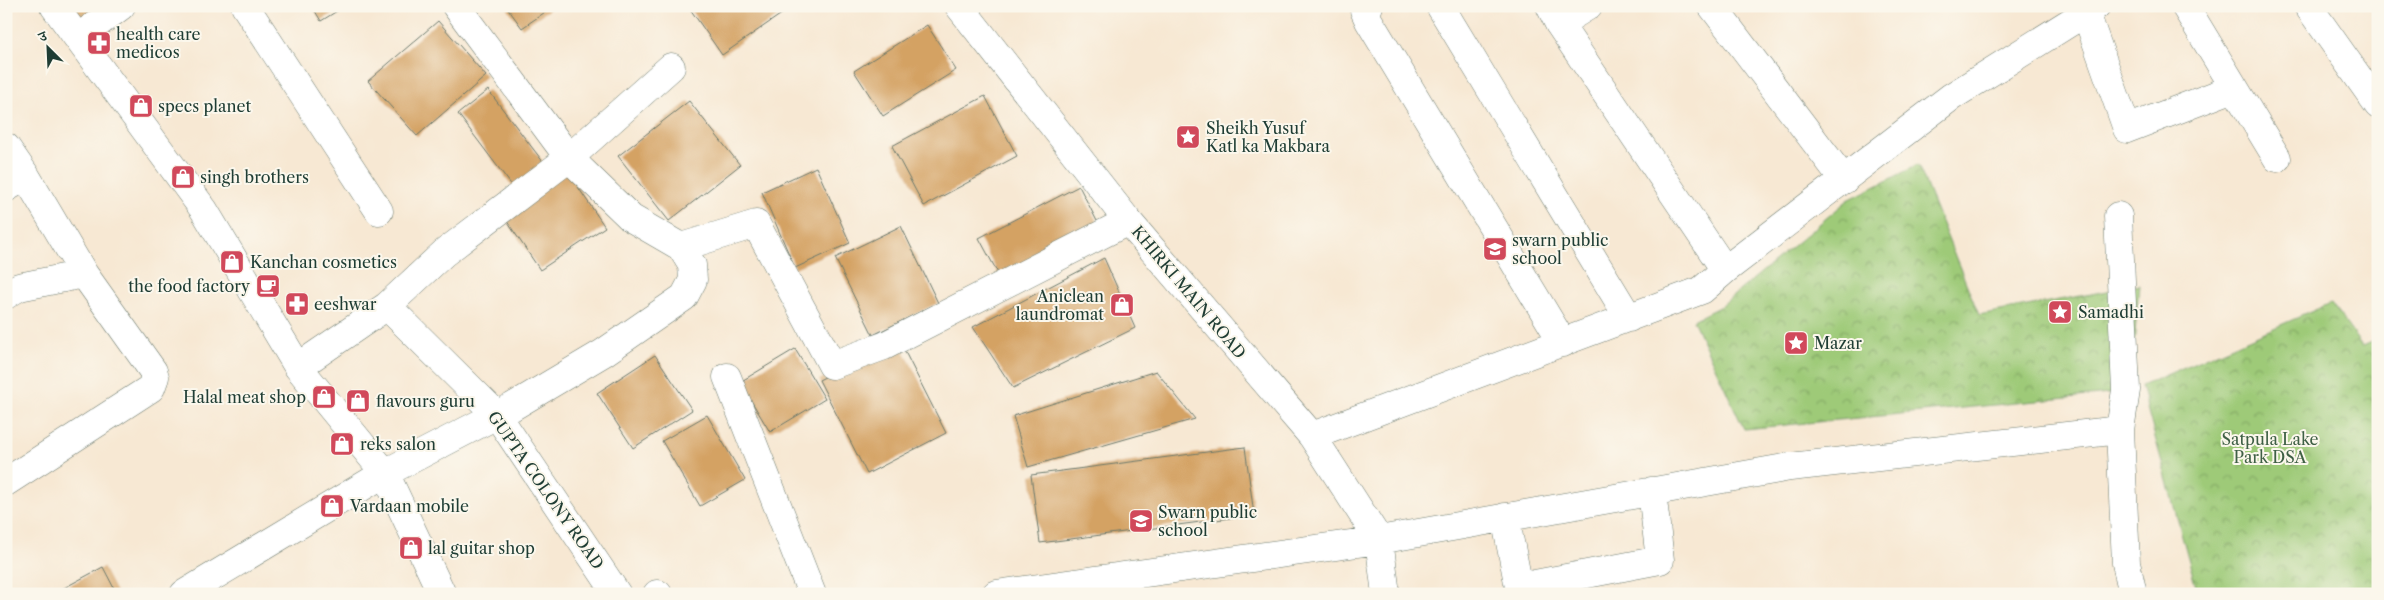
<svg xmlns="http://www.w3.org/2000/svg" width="2384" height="600" font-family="'Libre Caslon Text','Noto Serif Devanagari',serif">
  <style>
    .park { fill: url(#park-crowns); stroke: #5e8456 }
    .building { fill: #d4a264 }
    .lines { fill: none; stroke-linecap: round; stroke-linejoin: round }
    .minor-casing { stroke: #6b796c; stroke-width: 29 }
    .minor { stroke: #fff; stroke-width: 28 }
    .labels { text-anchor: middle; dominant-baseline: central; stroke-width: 4; stroke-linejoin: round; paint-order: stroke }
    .poi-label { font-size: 16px; fill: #1f3d34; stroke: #fbf7ec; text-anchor: start }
    .street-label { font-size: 16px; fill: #1f3d34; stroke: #fbf7ec }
    .park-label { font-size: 16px; fill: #3f6045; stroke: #fbf7ec }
  </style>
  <defs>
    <pattern id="park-crowns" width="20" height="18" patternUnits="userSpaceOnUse" patternTransform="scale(1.25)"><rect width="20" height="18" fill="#9eca78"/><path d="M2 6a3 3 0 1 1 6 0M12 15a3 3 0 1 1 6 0" fill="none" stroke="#80a563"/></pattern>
  </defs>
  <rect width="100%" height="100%" fill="#fbf7ec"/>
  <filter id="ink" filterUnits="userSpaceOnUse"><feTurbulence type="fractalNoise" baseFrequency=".02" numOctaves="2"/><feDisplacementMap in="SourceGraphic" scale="10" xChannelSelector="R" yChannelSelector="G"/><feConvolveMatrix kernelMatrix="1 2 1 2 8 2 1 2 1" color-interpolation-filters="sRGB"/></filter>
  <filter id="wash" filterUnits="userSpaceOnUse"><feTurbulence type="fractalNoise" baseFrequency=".0096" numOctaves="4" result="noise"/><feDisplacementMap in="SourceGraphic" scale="20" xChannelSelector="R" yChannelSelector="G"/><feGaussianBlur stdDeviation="1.12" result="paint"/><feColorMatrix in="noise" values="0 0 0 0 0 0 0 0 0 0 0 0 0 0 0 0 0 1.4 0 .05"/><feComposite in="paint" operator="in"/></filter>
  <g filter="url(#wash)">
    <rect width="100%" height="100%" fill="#f7e8d3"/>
    <path class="park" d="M1918,165L1979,315L2139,285L2130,392L1744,429L1693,320L1721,306L1848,200Z
      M2331,303L2362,346L2378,339V594H2198L2141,386Z"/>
    <g id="blocks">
      <path class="building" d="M66,6H100L78,23Z
        M312,6H345L321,21Z
        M506,6H554L522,28Z
        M688,6H793L722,55Z
        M438,21L486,76L417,136L368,81Z
        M927,25L956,70L883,116L854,71Z
        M488,90L547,167L516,191L458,114Z
        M985,96L1017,156L924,206L892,146Z
        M689,101L740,165L669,221L618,156Z
        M816,167L850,243L795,268L762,192Z
        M567,171L605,227L540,270L502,214Z
        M1079,186L1099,225L1000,277L979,238Z
        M901,226L938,303L873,335L835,258Z
        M1104,258L1135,328L1013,388L973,327Z
        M899,340L946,433L867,474L819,380Z
        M795,349L825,399L770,432L740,382Z
        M655,355L692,410L633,448L597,393Z
        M1156,371L1195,419L1028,467L1013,416Z
        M707,415L745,480L700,506L662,441Z
        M1245,447L1254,515L1040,543L1031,475Z
        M103,567L117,594H64L62,589Z"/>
    </g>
  </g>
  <g filter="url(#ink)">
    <use href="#blocks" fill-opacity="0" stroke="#6b796c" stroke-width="1"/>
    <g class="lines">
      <defs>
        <path id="minor" d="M54,6L204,210L298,367L385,473L442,594
          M245,6L379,211
          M959,6L1128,221L1312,436L1379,540L1386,594
          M1369,6L1364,10L1369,21L1563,343
          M1440,6L1629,318
          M1550,6L1559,24L1725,270
          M1712,6L1844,180
          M2185,6L2277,158
          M2308,6L2378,105
          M2086,13L2127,129L2234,88
          M1559,24L1588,6
          M78,38L121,6
          M6,147L26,176L84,274L153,371L155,377L151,388L6,482
          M6,188L26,176
          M2118,216L2126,390L2120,430L2126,563L2133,594
          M681,247L756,224L832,365L884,346L1128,221
          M6,295L19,287L84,274
          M387,306L497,415L617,594
          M298,367L387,306L444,253L569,158L671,67
          M727,377L812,594
          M1312,436L1702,290L1725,270L1951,97L2096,6
          M1505,517L1519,587L1660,560L1652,491
          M184,594L385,473L512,407L603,353L684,297L693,280L692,265L681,247L631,218L569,158L456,6
          M657,594H658
          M996,594L1379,540L1790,467L2120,430"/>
      </defs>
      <use href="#minor" class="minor-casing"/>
      <use href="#minor" class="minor"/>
    </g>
  </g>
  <defs>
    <symbol id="pharmacy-square" viewBox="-11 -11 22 22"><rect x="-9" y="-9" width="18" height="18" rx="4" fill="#d1495b" stroke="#fbf7ec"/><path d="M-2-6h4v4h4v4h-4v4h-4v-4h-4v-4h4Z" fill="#fff"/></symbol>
    <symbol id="shop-square" viewBox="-11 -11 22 22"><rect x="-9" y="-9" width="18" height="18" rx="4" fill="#d1495b" stroke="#fbf7ec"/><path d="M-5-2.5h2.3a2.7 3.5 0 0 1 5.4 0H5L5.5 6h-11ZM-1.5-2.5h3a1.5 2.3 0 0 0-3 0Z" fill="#fff"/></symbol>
    <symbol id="sight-square" viewBox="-11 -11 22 22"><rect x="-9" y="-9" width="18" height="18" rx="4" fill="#d1495b" stroke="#fbf7ec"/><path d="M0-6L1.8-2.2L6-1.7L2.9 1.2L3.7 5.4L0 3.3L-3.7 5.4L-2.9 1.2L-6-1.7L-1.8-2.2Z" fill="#fff"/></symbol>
    <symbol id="school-square" viewBox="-11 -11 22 22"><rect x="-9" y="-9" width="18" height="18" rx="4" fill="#d1495b" stroke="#fbf7ec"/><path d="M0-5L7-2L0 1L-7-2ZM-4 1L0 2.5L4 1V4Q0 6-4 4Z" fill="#fff"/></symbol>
    <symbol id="cafe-square" viewBox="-11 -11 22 22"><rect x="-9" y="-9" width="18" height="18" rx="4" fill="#d1495b" stroke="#fbf7ec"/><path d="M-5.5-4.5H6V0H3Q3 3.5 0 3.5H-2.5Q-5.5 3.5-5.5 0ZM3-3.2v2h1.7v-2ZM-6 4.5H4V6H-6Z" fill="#fff"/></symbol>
  </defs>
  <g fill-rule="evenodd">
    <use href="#pharmacy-square" x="85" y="29" width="28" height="28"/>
    <use href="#shop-square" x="127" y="92" width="28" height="28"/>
    <use href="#sight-square" x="1174" y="123" width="28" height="28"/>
    <use href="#shop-square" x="169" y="163" width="28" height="28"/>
    <use href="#school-square" x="1481" y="235" width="28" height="28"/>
    <use href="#shop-square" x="218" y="248" width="28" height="28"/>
    <use href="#cafe-square" x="254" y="272" width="28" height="28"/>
    <use href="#pharmacy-square" x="283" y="290" width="28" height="28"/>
    <use href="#shop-square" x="1108" y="291" width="28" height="28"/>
    <use href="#sight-square" x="2046" y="298" width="28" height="28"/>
    <use href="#sight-square" x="1782" y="329" width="28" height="28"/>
    <use href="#shop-square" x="310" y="383" width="28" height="28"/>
    <use href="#shop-square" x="344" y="387" width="28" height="28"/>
    <use href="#shop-square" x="328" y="430" width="28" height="28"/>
    <use href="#shop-square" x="318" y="492" width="28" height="28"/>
    <use href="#school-square" x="1127" y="507" width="28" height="28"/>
    <use href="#shop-square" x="397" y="534" width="28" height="28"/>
  </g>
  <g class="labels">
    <g class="poi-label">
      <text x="116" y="34">health care<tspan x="116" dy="18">medicos</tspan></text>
      <text x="158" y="106">specs planet</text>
      <text x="1206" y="128">Sheikh Yusuf<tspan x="1206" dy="18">Katl ka Makbara</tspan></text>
      <text x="200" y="177">singh brothers</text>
      <text x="1512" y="240">swarn public<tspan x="1512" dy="18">school</tspan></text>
      <text x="250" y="262">Kanchan cosmetics</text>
      <text x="250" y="286" text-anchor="end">the food factory</text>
      <text x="1104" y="296" text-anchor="end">Aniclean<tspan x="1104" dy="18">laundromat</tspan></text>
      <text x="314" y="304">eeshwar</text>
      <text x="2078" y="312">Samadhi</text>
      <text x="1814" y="343">Mazar</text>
      <text x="306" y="397" text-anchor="end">Halal meat shop</text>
      <text x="376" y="401">flavours guru</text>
      <text x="360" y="444">reks salon</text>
      <text x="350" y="506">Vardaan mobile</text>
      <text x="1158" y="512">Swarn public<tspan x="1158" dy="18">school</tspan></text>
      <text x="428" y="548">lal guitar shop</text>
    </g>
    <g class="street-label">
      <text transform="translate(1189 292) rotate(50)">KHIRKI MAIN ROAD</text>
      <text transform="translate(546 490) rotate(55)">GUPTA COLONY ROAD</text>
    </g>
    <g class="park-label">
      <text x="2270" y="439">Satpula Lake<tspan x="2270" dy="18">Park DSA</tspan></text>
    </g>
  </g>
  <rect width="2384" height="600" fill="none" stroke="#fbf7ec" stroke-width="25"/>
  <g transform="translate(48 48) rotate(336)" stroke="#fbf7ec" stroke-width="4" paint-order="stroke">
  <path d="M0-4L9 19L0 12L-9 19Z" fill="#1f3d34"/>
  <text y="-8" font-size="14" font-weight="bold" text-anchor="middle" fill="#1f3d34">उ</text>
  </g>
</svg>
